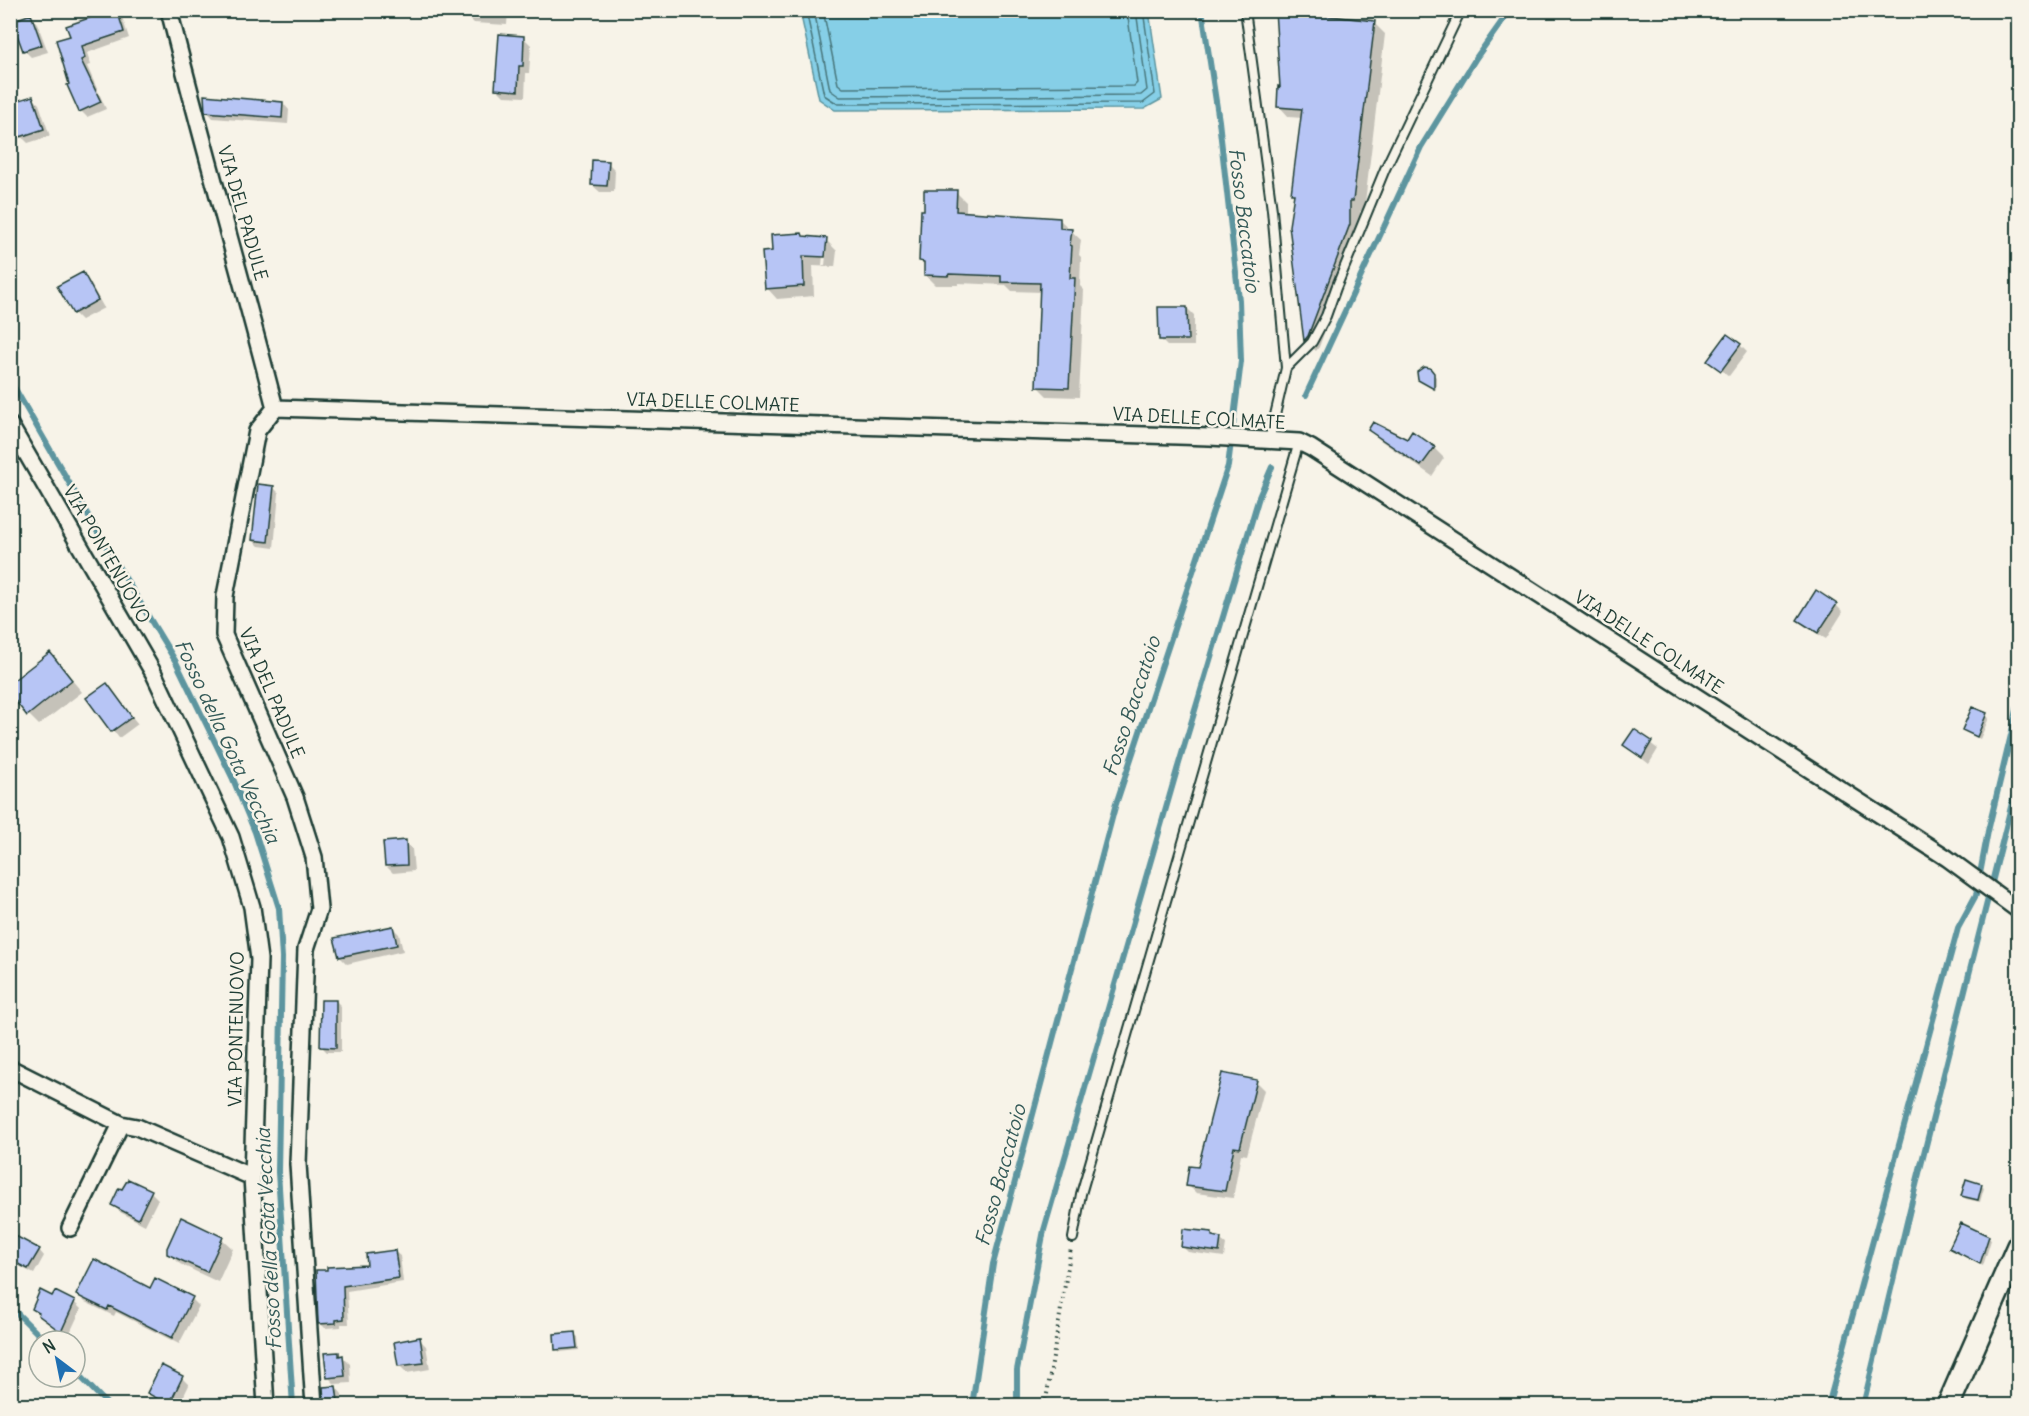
<svg xmlns="http://www.w3.org/2000/svg" width="2029" height="1416" font-family="Delius,sans-serif">
  <style>
    .water { fill: #86cfe7; stroke: #5d959f; stroke-width: 1.5 }
    .shadow { fill: #0003; fill-rule: evenodd }
    .lines { fill: none; stroke-linecap: round; stroke-linejoin: round }
    .shore { stroke: #48777c; stroke-width: 1.5 }
    .stream { stroke: #5d959f; stroke-width: 6 }
    .building { fill: #b7c5f5; stroke: #1f3d34; stroke-width: 1.5 }
    .service-casing { stroke: #1f3d34; stroke-width: 12 }
    .minor-casing { stroke: #1f3d34; stroke-width: 20 }
    .secondary-casing { stroke: #1f3d34; stroke-width: 26 }
    .path { stroke: #1f3d34; stroke-width: 4; stroke-dasharray: 1.5 4.5; stroke-linecap: butt }
    .service { stroke: #f7f3e8; stroke-width: 8 }
    .minor { stroke: #f7f3e8; stroke-width: 15 }
    .secondary { stroke: #f7f3e8; stroke-width: 21 }
    .labels { text-anchor: middle; dominant-baseline: central; stroke-width: 5; stroke-linejoin: round; paint-order: stroke }
    .street-label { font-size: 18px; fill: #1f3d34; stroke: #f7f3e8 }
    .water-label { font-size: 20px; font-style: italic; fill: #345a58; stroke: #f7f3e8 }
  </style>
  <rect width="100%" height="100%" fill="#f7f3e8"/>
  <filter id="ink" filterUnits="userSpaceOnUse"><feTurbulence type="fractalNoise" baseFrequency=".0167" numOctaves="2"/><feDisplacementMap in="SourceGraphic" scale="12" xChannelSelector="R" yChannelSelector="G"/><feConvolveMatrix kernelMatrix="1 2 1 2 8 2 1 2 1" color-interpolation-filters="sRGB"/></filter>
  <g filter="url(#ink)">
    <path class="water" d="M800,11H1149L1162,99L1144,109L835,110L819,99Z"/>
    <path class="shadow" d="M467,10H508L507,25L474,23L467,16Z
      M1277,10H1322L1325,13L1324,17L1374,23L1385,34L1364,211H1360V235L1319,347L1316,351L1306,341L1290,226L1295,195L1293,193L1302,118L1289,117L1279,106L1280,71Z
      M116,11L122,17L129,38L87,53L91,65L87,66L106,109L87,117L81,111L71,85V37Z
      M30,16L37,23L48,52L31,57L24,50Z
      M524,38L531,45L529,73H526L525,97L504,96L497,89Z
      M32,97L39,104L50,136L28,143L21,136Z
      M283,103L289,110L288,124L213,118L207,111Z
      M608,163L615,170L614,192H600L592,185Z
      M956,192L966,202V213L1060,220L1081,240L1079,255L1081,257L1080,286L1084,290L1079,397L1047,396L1037,386L1042,292L1012,291L1006,285L958,283V285H935L925,275L926,266L921,261Z
      M802,234L805,238L826,240L837,251L835,267L813,266L814,296L777,299L767,288L773,253ZM824,247H827L825,265H822Z
      M82,274L89,281L104,308L81,320L74,313Z
      M1187,308L1194,315V346H1167L1160,339Z
      M1740,345L1747,352L1729,376L1709,360Z
      M1431,371L1436,377V390L1423,383Z
      M1370,430L1434,448L1444,458L1432,476L1380,440Z
      M273,487L279,493L274,548L259,546L253,540Z
      M1816,593L1836,605L1843,612L1826,639L1806,627L1799,620Z
      M50,654L82,692L39,725L29,715Z
      M106,685L138,724L119,738L88,698Z
      M1986,715L1989,718L1980,739L1964,730Z
      M1634,731L1658,749L1649,764L1625,745Z
      M405,842L412,849L414,871L393,873L386,866Z
      M392,927L399,934L403,951L347,964L340,957Z
      M336,1001L341,1006V1052H327L321,1046Z
      M1256,1082L1264,1090L1247,1155L1241,1154L1233,1198L1196,1193L1188,1185Z
      M1981,1185L1984,1188L1980,1202L1966,1199L1963,1196Z
      M151,1192L158,1199L145,1225L120,1212L113,1205Z
      M182,1219L222,1239L233,1249L218,1282L180,1264L169,1253Z
      M1212,1234L1226,1244L1224,1257L1188,1252L1183,1247Z
      M10,1235L39,1250L44,1256L34,1274L10,1261Z
      M1988,1237L1991,1240L1983,1266L1950,1248Z
      M394,1251L400,1256L403,1282L347,1291L349,1324H341V1327L325,1328L320,1323L329,1271L369,1267Z
      M150,1290L192,1299L199,1306L179,1344L116,1312L114,1316L85,1302L78,1295Z
      M53,1298L74,1302L81,1309L68,1337L47,1322L34,1309Z
      M574,1334L578,1337L579,1350L560,1352L557,1349Z
      M419,1339L426,1346L430,1369L407,1373L400,1366Z
      M339,1353L350,1364L351,1383L335,1384L328,1377Z
      M162,1367L182,1378L189,1385L179,1406L164,1404L160,1406L162,1403L149,1393Z
      M336,1387L342,1394L343,1406H325L324,1389Z"/>
    <g class="lines">
      <path class="shore" d="M806,10L824,95L838,104L1143,103L1155,94L1143,10
        M814,10L830,90L840,97L1141,95L1147,90L1136,10
        M823,10L838,84L843,88L1134,86L1137,83L1127,10"/>
      <path class="stream" d="M10,380L101,538L176,662L233,779L255,832L279,908L282,958L278,1172L293,1406
        M1306,395L1421,147L1476,58L1510,10
        M10,1306L45,1341
        M75,1371L109,1406
        M972,1406L993,1264L1115,807L1228,466L1241,361L1239,300L1219,121L1202,10
        M1017,1406V1370L1044,1230L1177,770L1259,497L1272,467
        M1828,1406L1958,928L1976,895L1988,831L2018,706
        M1863,1406L1911,1205L2018,779"/>
    </g>
    <path class="building" d="M112,10H117L124,32L82,46L85,58L81,60L101,102L79,112L67,85L69,84L56,40L70,36L66,26Z
      M1275,10H1314L1313,14L1375,21L1353,201H1350V224L1308,336L1304,341L1289,226L1294,194H1291L1302,109L1277,107L1278,86L1280,87Z
      M31,14L42,45L23,51L12,21Z
      M499,34L524,36L523,66H519L518,91L495,89Z
      M204,95L283,102L282,118L205,112Z
      M33,96L44,129L20,137L10,103Z
      M592,160L609,161L607,186L591,185Z
      M924,190H957L956,211L1060,218V228L1072,229L1070,245L1072,246L1070,278H1075L1069,388L1036,387L1040,283L1001,282V276L949,274L948,276L924,275V262L919,261L921,210H924Z
      M802,233L803,236L827,238L825,257L803,256L804,286L765,289L762,252L772,251L771,235Z
      M83,272L98,300L73,314L57,286Z
      M1158,307H1187L1188,340H1159Z
      M1727,334L1741,344L1721,371L1707,361Z
      M1424,367L1430,368L1434,373V389L1418,380L1417,372Z
      M1373,422L1407,439L1412,431L1435,447L1421,466L1368,430Z
      M258,484L274,486L268,542L252,540Z
      M1816,590L1837,604L1818,633L1797,620Z
      M50,652L72,680L27,716L10,694V683Z
      M107,683L132,717L111,732L86,698Z
      M1972,707L1987,713L1977,737L1962,730Z
      M1634,729L1652,741L1642,758L1623,745Z
      M406,840L407,865L385,866L383,842Z
      M393,926L397,945L339,957L334,938Z
      M321,1000H336V1048L320,1047Z
      M1222,1073L1257,1080L1240,1148L1234,1147L1225,1191L1186,1186L1189,1166L1198,1167Z
      M128,1179L152,1190L138,1219L111,1205L119,1188L122,1189Z
      M1966,1179L1982,1184L1978,1200L1961,1196Z
      M181,1217L223,1237L207,1272L167,1254V1248Z
      M1961,1223L1989,1236L1980,1264L1949,1248Z
      M1183,1229L1212,1232V1236L1221,1238L1219,1252L1181,1247Z
      M10,1233L40,1249L28,1269L10,1260Z
      M395,1250L399,1278L343,1286L344,1319L336,1320V1323L318,1324L316,1270H327V1267L367,1265L366,1254Z
      M94,1259L150,1288L155,1278L193,1297L172,1338L109,1306L107,1310L76,1295Z
      M40,1290L52,1296L55,1291L75,1301L61,1332L38,1315L39,1313L32,1309Z
      M575,1332L577,1348L555,1350L554,1334Z
      M420,1337L424,1363L398,1366L394,1342Z
      M339,1352V1356L343,1355L345,1376L327,1378L324,1353Z
      M161,1365L183,1376L169,1405L147,1393Z
      M336,1386L338,1401L324,1403L323,1387Z"/>
    <g class="lines">
      <defs>
        <path id="service" d="M1245,10L1272,210L1286,368L1269,441
          M1286,368L1312,342L1326,316L1336,288L1385,169L1461,10
          M1073,1238L1081,1194L1299,442"/>
        <path id="minor" d="M169,10C202,144 241,275 275,408
          M275,408L1210,437L1299,442L1311,448L1947,858L2018,910
          M275,408L257,431L225,596L224,635L295,797L314,857L319,909L306,949L298,1164L314,1406
          M10,425L154,674L231,837L252,907L259,959L252,1177L266,1406
          M10,1068L121,1124L137,1127L252,1177
          M70,1228L121,1124"/>
        <path id="secondary" d="M1948,1406L2018,1246"/>
      </defs>
      <use href="#service" class="service-casing"/>
      <use href="#minor" class="minor-casing"/>
      <use href="#secondary" class="secondary-casing"/>
      <path class="path" d="M1045,1406L1071,1248"/>
      <use href="#service" class="service"/>
      <use href="#minor" class="minor"/>
      <use href="#secondary" class="secondary"/>
    </g>
  </g>
  <g class="labels">
    <g class="street-label">
      <text transform="translate(243 213) rotate(74)">VIA DEL PADULE</text>
      <text transform="translate(713 402) rotate(2)">VIA DELLE COLMATE</text>
      <text transform="translate(1199 418) rotate(3)">VIA DELLE COLMATE</text>
      <text transform="translate(107 554) rotate(60)">VIA PONTENUOVO</text>
      <text transform="translate(1649 642) rotate(33)">VIA DELLE COLMATE</text>
      <text transform="translate(272 693) rotate(67)">VIA DEL PADULE</text>
      <text transform="translate(236 1029) rotate(-89)">VIA PONTENUOVO</text>
    </g>
    <g class="water-label">
      <text transform="translate(1245 220) rotate(83)">Fosso Baccatoio</text>
      <text transform="translate(1131 706) rotate(-72)">Fosso Baccatoio</text>
      <text transform="translate(228 741) rotate(65)">Fosso della Gota Vecchia</text>
      <text transform="translate(1000 1175) rotate(-75)">Fosso Baccatoio</text>
      <text transform="translate(268 1239) rotate(-93)">Fosso della Gota Vecchia</text>
    </g>
  </g>
  <rect width="2029" height="1416" fill="none" stroke="#f7f3e8" stroke-width="36"/>
  <rect x="18" y="18" width="1993" height="1380" fill="none" stroke="#1f3d34" stroke-width="2" filter="url(#ink)"/>
  <g transform="translate(57 1359) rotate(328)"><circle r="28" fill="#f7f3e8" stroke="#a1aaa0" stroke-width="1.5"/>
  <path d="M0-4.5L10 22L0 15L-10 22Z" fill="#1f6fb2"/>
  <text y="-9" font-size="16" font-weight="bold" text-anchor="middle" fill="#1f3d34">N</text>
  </g>
</svg>
